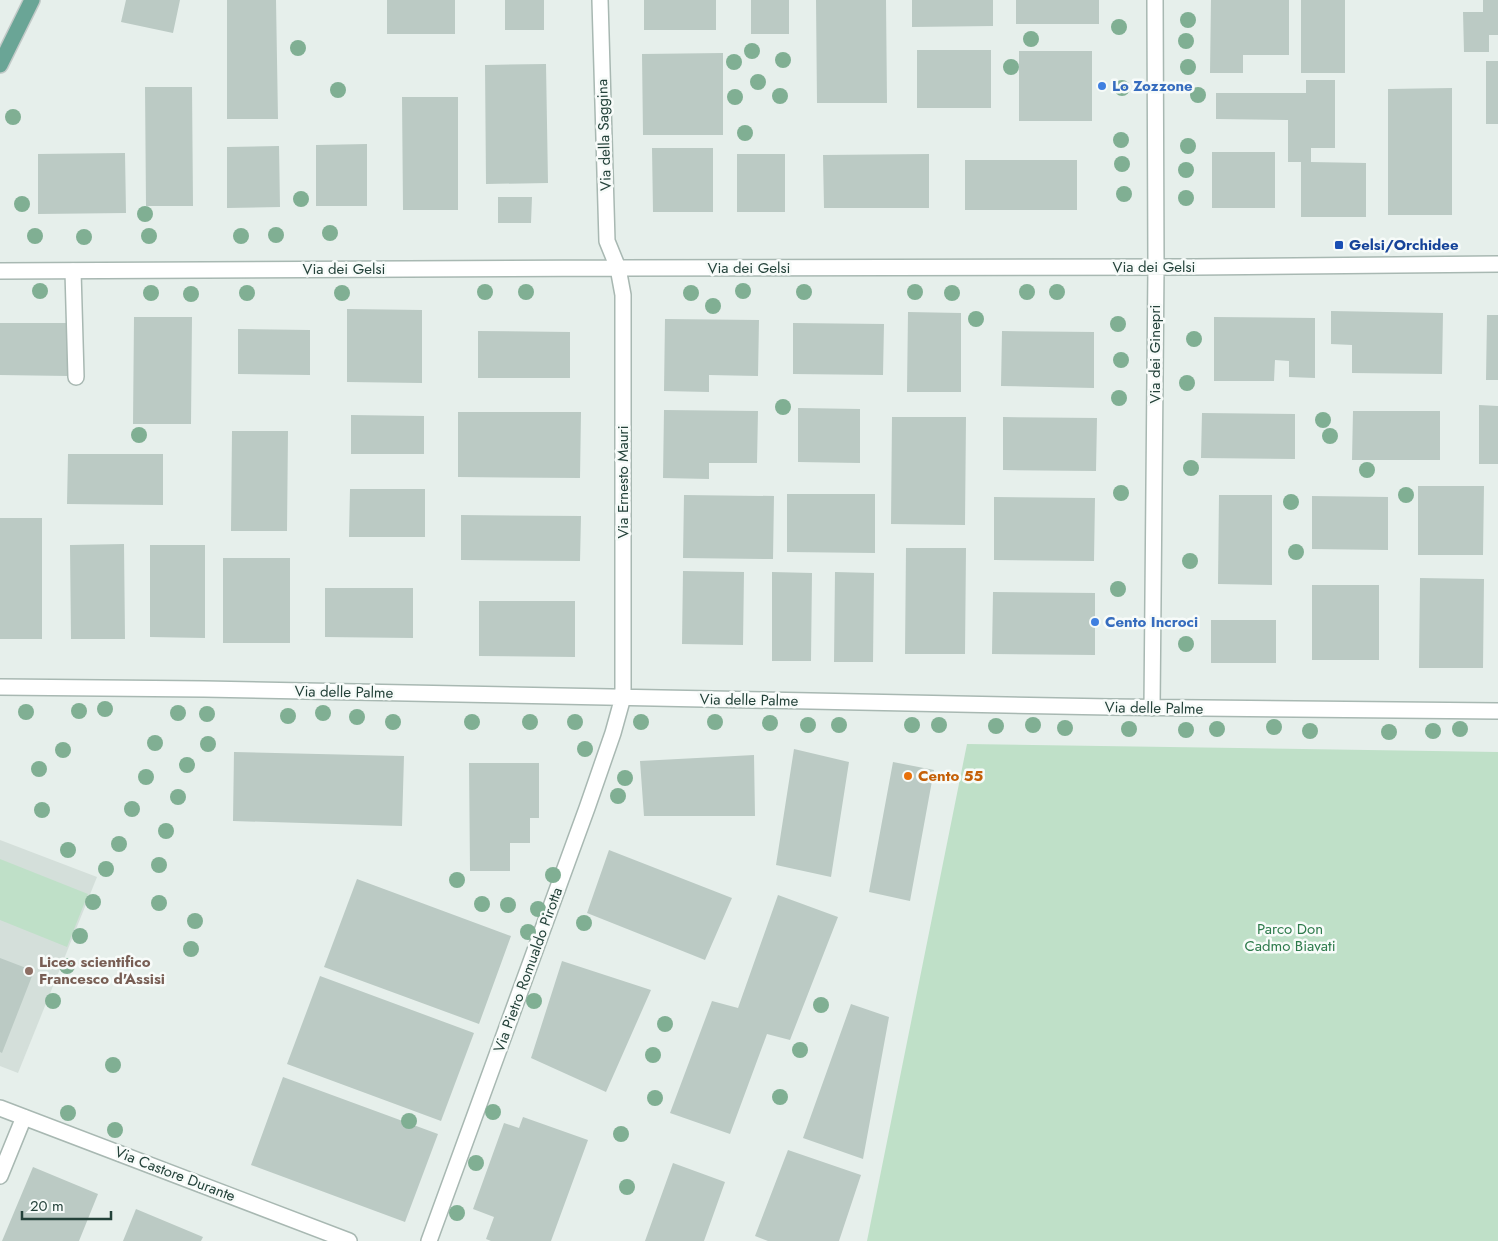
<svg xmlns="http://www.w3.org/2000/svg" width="1498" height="1241" font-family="Jost,sans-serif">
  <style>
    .built { fill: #d4dfda }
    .green { fill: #bfe0c8 }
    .building { fill: #bbcac4 }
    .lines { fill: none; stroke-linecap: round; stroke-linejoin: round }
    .lane-casing { stroke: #a8b8b2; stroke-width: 18 }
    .street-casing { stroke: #a8b8b2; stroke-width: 18 }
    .primary-casing { stroke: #c2cac8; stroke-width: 18 }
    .lane { stroke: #fff; stroke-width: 15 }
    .street { stroke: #fff; stroke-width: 15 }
    .primary { stroke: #6aa596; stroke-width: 15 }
    .tree { fill: #80af93 }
    .shop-dot { fill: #3f7fe0; stroke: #f7fbf9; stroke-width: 2 }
    .transit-dot { fill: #1a4fb4; stroke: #f7fbf9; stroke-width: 2 }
    .food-dot { fill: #e8710a; stroke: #f7fbf9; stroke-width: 2 }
    .education-dot { fill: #8d6e63; stroke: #f7fbf9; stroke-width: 2 }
    .labels { text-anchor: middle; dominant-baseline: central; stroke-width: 5; stroke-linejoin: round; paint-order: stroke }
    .shop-label { font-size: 15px; font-weight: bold; fill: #366cbe; stroke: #f7fbf9; text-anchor: start }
    .street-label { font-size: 15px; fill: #24423a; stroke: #f7fbf9 }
    .transit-label { font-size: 15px; font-weight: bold; fill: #164399; stroke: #f7fbf9; text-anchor: start }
    .food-label { font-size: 15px; font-weight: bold; fill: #c56008; stroke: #f7fbf9; text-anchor: start }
    .park-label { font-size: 15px; fill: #2d7a4b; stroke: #f7fbf9 }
    .education-label { font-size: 15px; font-weight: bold; fill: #785e54; stroke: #f7fbf9; text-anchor: start }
  </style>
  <rect width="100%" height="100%" fill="#e6efeb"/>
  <path class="built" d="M0,840L97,877L18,1073L0,1066Z"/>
  <path class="green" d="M967,744L1498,752V1241H867Z
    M0,859L88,894L67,947L0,920Z"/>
  <path class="building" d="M126,0H180L173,33L121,22Z
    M227,0H276L278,119H227Z
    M387,0H455V34H387Z
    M505,0H544V30H505Z
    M644,0H716V30H644Z
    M751,0H789V34H751Z
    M816,0H886L887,103H817Z
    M912,0H993V26L912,27Z
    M1016,0H1099V24H1016Z
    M1211,0H1289V55H1243V73H1210Z
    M1301,0H1345V73H1301Z
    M1483,0H1498V35H1489V52H1464L1463,12H1483Z
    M917,50H991V108H917Z
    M1019,51H1092V121H1019Z
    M723,53V135H643L642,54Z
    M1486,61H1498V124H1486Z
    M546,64L548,183L486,184L485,65Z
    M1306,80H1335V148H1311V162L1366,163V217H1301V162H1288V120L1216,119V93H1306Z
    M145,87H192L193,206H146Z
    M1452,88V215H1388V89Z
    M402,97H458V210H403Z
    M367,144V206H316V145Z
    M279,146L280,207L227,208V147Z
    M652,148H713V212H653Z
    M1212,152H1275V208H1212Z
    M125,153L126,213L38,214V154Z
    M737,154H785V212H737Z
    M929,154V208H824L823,155Z
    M965,160H1077V210H965Z
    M498,197H532L531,223H498Z
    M347,309L422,310V383L347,382Z
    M1331,311L1443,313L1442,374L1352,373V345L1331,344Z
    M908,312L961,313V392H907Z
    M1487,315H1498V380H1486Z
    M134,317H192L191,424H133Z
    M1214,317L1315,318V378L1289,377V361L1275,360L1274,381H1214Z
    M665,319L759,320L758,376L709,375V392L664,391Z
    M0,323H68V376L0,375Z
    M793,323L884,324L883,375L793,374Z
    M238,329L310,330V375L238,374Z
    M478,331L570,332V378H478Z
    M1002,331L1094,332V388L1001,386Z
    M1479,405L1498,406V464H1479Z
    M798,408L860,409V463L798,462Z
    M664,410L758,411L757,463H709V479L663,478Z
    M1353,411H1440V460H1352Z
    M458,412H581L580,478L458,477Z
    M1202,413L1295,414V459L1201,458Z
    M351,415L424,416V454H351Z
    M892,417H966L965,525L891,524Z
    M1003,417L1097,418L1096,471L1003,470Z
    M232,431H288L287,531H231Z
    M68,454H163V505L67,504Z
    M1418,486H1484L1483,555H1418Z
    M350,489H425V537H349Z
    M787,494H875V553L787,552Z
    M684,495L774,496L773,559L683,558Z
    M1219,495H1272V585L1218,584Z
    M1312,496L1388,497V550L1312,549Z
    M994,497L1095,498L1094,561L994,560Z
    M461,515L581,516L580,561L461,560Z
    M0,518H42V639H0Z
    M124,544L125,639H71L70,545Z
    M150,545H205V638L150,637Z
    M906,548H966L965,654H905Z
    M223,558H290V643H223Z
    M683,571L744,572L743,645L682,644Z
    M772,572L812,573L811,661H772Z
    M835,572L874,573L873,662H834Z
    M1420,578L1484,579L1483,668H1419Z
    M1312,585H1379V660H1312Z
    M325,588H413V638L325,637Z
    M993,592L1095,593V655L992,654Z
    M479,601H575V657L479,656Z
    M1211,620H1276V663H1211Z
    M794,749L849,762L831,877L776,865Z
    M234,752L404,756L402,826L233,821Z
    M754,755L755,816H644L640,761Z
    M893,762L934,770L910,901L869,892Z
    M469,763H539V818H530V843H510V871H470Z
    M609,850L732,898L705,960L587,913Z
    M357,879L511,936L479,1024L324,967Z
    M778,895L838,917L790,1040L767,1034L730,1134L670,1113L712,1001L738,1008Z
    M0,958L34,971L2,1053L0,1052Z
    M562,961L651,990L606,1092L531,1058Z
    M320,976L474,1033L441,1121L287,1064Z
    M851,1004L889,1017L863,1159L803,1138Z
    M283,1077L438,1134L405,1222L251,1165Z
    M523,1117L588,1140L551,1241H491L486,1239L494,1217L473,1209L504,1123L519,1128Z
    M788,1150L861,1175L839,1241H768L755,1236Z
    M673,1163L725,1182L704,1241H645Z
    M33,1167L98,1194L79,1241H2Z
    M136,1209L203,1237L201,1241H123Z"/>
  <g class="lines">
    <defs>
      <path id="lane" d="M73,271L76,377"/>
      <path id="street" d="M0,271L618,268L1195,267L1498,264
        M0,687L204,689L1110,707L1498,711
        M1152,708L1156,267L1155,0
        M0,1108L349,1241
        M0,1176L24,1117
        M429,1241L587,808L613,733L623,697V295L618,268L607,241L600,0"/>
      <path id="primary" d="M0,65L32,0"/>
    </defs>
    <use href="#lane" class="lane-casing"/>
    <use href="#street" class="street-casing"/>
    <use href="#primary" class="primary-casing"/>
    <use href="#lane" class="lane"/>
    <use href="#street" class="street"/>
    <use href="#primary" class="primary"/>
  </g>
  <g class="tree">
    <circle cx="1188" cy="20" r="8"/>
    <circle cx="1119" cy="27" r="8"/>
    <circle cx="1031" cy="39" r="8"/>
    <circle cx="1186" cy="41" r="8"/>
    <circle cx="298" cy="48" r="8"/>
    <circle cx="752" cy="51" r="8"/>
    <circle cx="783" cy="60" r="8"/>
    <circle cx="734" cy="62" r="8"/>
    <circle cx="1011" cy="67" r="8"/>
    <circle cx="1188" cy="67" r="8"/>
    <circle cx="758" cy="82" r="8"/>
    <circle cx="1122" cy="88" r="8"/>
    <circle cx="338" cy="90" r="8"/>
    <circle cx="1198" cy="95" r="8"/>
    <circle cx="780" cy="96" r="8"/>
    <circle cx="735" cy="97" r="8"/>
    <circle cx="13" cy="117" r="8"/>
    <circle cx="745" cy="133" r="8"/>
    <circle cx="1121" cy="140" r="8"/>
    <circle cx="1188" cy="146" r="8"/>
    <circle cx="1122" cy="164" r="8"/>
    <circle cx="1186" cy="170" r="8"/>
    <circle cx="1124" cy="194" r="8"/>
    <circle cx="1186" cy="198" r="8"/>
    <circle cx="301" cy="199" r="8"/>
    <circle cx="22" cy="204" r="8"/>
    <circle cx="145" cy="214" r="8"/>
    <circle cx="330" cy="233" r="8"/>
    <circle cx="276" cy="235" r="8"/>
    <circle cx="35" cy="236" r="8"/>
    <circle cx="149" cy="236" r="8"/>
    <circle cx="241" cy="236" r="8"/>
    <circle cx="84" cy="237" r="8"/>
    <circle cx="40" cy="291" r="8"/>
    <circle cx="743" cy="291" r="8"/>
    <circle cx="485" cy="292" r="8"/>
    <circle cx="526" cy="292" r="8"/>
    <circle cx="804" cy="292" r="8"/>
    <circle cx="915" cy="292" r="8"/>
    <circle cx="1027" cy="292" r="8"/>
    <circle cx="1057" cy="292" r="8"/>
    <circle cx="151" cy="293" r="8"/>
    <circle cx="247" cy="293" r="8"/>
    <circle cx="342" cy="293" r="8"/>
    <circle cx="691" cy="293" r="8"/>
    <circle cx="952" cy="293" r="8"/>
    <circle cx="191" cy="294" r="8"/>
    <circle cx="713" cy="306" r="8"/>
    <circle cx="976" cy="319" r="8"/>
    <circle cx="1118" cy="324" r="8"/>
    <circle cx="1194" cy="339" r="8"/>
    <circle cx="1121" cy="360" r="8"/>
    <circle cx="1187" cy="383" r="8"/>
    <circle cx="1119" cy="398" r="8"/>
    <circle cx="783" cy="407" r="8"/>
    <circle cx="1323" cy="420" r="8"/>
    <circle cx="139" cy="435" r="8"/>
    <circle cx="1330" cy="436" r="8"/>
    <circle cx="1191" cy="468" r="8"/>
    <circle cx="1367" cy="470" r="8"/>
    <circle cx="1121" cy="493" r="8"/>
    <circle cx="1406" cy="495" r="8"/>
    <circle cx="1291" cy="502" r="8"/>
    <circle cx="1296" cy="552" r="8"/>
    <circle cx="1190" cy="561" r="8"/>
    <circle cx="1118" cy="589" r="8"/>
    <circle cx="1186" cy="644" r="8"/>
    <circle cx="105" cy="709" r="8"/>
    <circle cx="79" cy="711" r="8"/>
    <circle cx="26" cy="712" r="8"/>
    <circle cx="178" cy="713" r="8"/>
    <circle cx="323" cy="713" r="8"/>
    <circle cx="207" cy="714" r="8"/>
    <circle cx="288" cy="716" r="8"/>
    <circle cx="357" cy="717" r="8"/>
    <circle cx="393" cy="722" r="8"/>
    <circle cx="472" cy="722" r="8"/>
    <circle cx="530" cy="722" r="8"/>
    <circle cx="575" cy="722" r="8"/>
    <circle cx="641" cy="722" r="8"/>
    <circle cx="715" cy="722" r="8"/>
    <circle cx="770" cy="723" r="8"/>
    <circle cx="808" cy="725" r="8"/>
    <circle cx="839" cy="725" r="8"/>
    <circle cx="912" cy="725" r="8"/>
    <circle cx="939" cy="725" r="8"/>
    <circle cx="1033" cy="725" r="8"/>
    <circle cx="996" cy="726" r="8"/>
    <circle cx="1274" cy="727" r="8"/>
    <circle cx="1065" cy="728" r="8"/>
    <circle cx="1129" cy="729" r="8"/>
    <circle cx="1217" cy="729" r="8"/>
    <circle cx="1460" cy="729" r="8"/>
    <circle cx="1186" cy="730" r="8"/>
    <circle cx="1310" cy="731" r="8"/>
    <circle cx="1433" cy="731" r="8"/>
    <circle cx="1389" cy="732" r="8"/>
    <circle cx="155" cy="743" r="8"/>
    <circle cx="208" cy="744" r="8"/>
    <circle cx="585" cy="749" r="8"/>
    <circle cx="63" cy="750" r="8"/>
    <circle cx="187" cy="765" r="8"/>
    <circle cx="39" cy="769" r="8"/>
    <circle cx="146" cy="777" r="8"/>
    <circle cx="625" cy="778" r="8"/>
    <circle cx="618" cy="796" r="8"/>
    <circle cx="178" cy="797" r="8"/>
    <circle cx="132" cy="809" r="8"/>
    <circle cx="42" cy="810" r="8"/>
    <circle cx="166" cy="831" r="8"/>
    <circle cx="119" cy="844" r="8"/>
    <circle cx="68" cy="850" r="8"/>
    <circle cx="159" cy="865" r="8"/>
    <circle cx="106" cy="869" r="8"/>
    <circle cx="553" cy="875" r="8"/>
    <circle cx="457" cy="880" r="8"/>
    <circle cx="93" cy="902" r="8"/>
    <circle cx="159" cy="903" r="8"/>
    <circle cx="482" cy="904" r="8"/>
    <circle cx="508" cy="905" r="8"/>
    <circle cx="538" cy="909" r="8"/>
    <circle cx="195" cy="921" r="8"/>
    <circle cx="584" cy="923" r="8"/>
    <circle cx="528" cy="932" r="8"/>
    <circle cx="80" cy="936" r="8"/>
    <circle cx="191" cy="949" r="8"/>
    <circle cx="67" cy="966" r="8"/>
    <circle cx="53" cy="1001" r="8"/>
    <circle cx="534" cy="1001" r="8"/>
    <circle cx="821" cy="1005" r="8"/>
    <circle cx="665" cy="1024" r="8"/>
    <circle cx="800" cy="1050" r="8"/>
    <circle cx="653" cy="1055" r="8"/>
    <circle cx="113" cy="1065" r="8"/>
    <circle cx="780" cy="1097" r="8"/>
    <circle cx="655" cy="1098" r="8"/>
    <circle cx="493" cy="1112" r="8"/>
    <circle cx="68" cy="1113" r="8"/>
    <circle cx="409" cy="1121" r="8"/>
    <circle cx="115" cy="1130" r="8"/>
    <circle cx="621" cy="1134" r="8"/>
    <circle cx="476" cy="1163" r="8"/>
    <circle cx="627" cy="1187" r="8"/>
    <circle cx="457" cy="1213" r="8"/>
  </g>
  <g class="shop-dot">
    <circle cx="1102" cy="86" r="5"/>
    <circle cx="1095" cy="622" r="5"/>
  </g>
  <rect class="transit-dot" x="1334" y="240" width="10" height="10" rx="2.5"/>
  <circle class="food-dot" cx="908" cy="776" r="5"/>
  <circle class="education-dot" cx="29" cy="971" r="5"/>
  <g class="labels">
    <g class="shop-label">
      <text x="1112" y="86">Lo Zozzone</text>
      <text x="1105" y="622">Cento Incroci</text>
    </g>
    <g class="street-label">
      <text transform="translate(604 135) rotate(-92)">Via della Saggina</text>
      <text x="1154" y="267">Via dei Gelsi</text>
      <text x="749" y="268">Via dei Gelsi</text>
      <text x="344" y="269">Via dei Gelsi</text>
      <text transform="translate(1155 354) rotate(-90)">Via dei Ginepri</text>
      <text transform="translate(623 482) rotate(-90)">Via Ernesto Mauri</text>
      <text transform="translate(344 692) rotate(1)">Via delle Palme</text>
      <text transform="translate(749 700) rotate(1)">Via delle Palme</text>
      <text transform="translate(1154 708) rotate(1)">Via delle Palme</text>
      <text transform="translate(528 970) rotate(-70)">Via Pietro Romualdo Pirotta</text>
      <text transform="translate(175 1174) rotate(21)">Via Castore Durante</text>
    </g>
    <g class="transit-label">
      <text x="1349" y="245">Gelsi/Orchidee</text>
    </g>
    <g class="food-label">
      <text x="918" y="776">Cento 55</text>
    </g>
    <g class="park-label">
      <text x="1290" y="929">Parco Don<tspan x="1290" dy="17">Cadmo Biavati</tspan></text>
    </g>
    <g class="education-label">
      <text x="39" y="962">Liceo scientifico<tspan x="39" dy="17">Francesco d'Assisi</tspan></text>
    </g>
  </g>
  <path d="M22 1211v8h89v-8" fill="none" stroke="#24423a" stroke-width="2.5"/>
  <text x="30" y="1211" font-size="15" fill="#24423a" stroke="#f7fbf9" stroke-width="4" paint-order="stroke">20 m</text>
</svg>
